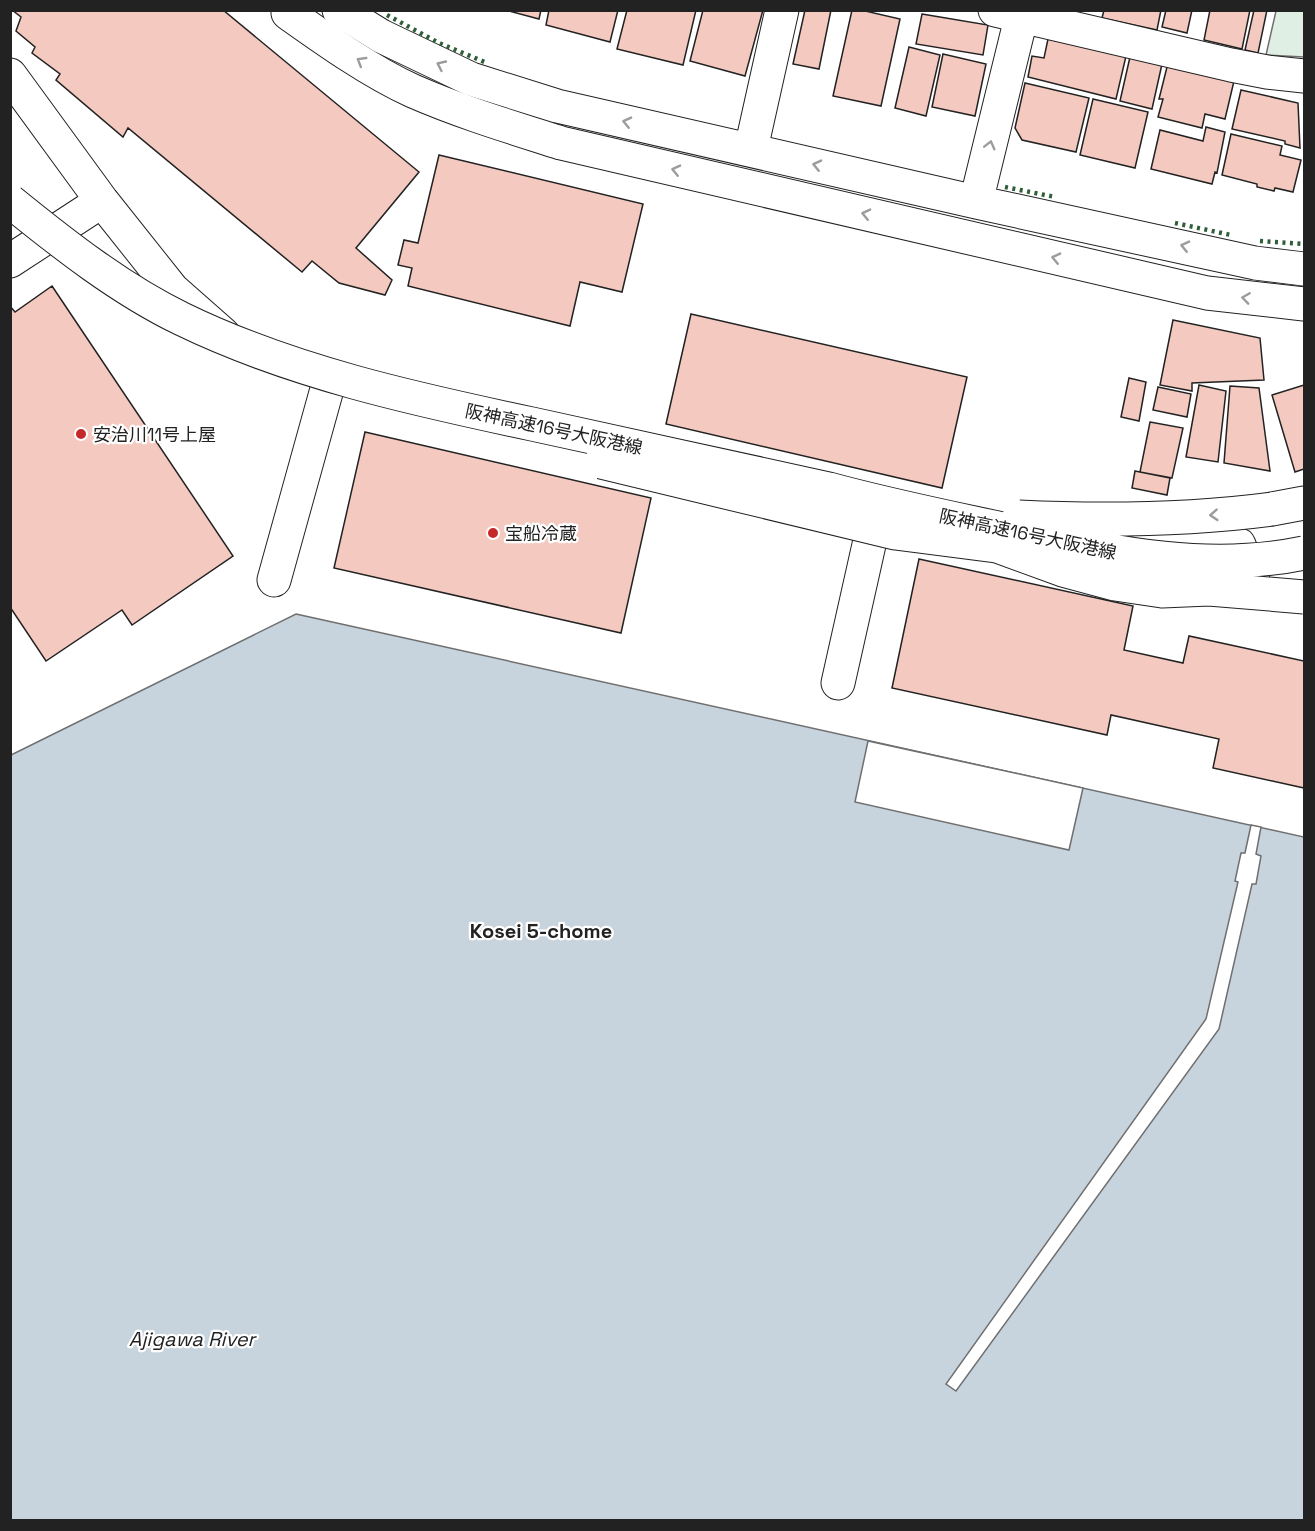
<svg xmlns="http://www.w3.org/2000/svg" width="1315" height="1531" font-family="'Space Grotesk','Noto Sans JP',sans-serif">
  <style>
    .green { fill: #e0efe3; stroke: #6f6f6f; stroke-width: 1.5 }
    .water { fill: #c7d3dd; stroke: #6f6f6f; stroke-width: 1.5 }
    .pier { fill: #fff; stroke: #6f6f6f; stroke-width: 1.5 }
    .building { fill: #f3c9c0; stroke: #222; stroke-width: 1.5 }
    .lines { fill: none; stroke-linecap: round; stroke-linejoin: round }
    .minor-casing { stroke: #222; stroke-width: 35 }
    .highway-casing { stroke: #222; stroke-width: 35 }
    .minor { stroke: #fff; stroke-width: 33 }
    .highway { stroke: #fff; stroke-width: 33 }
    .highway-bridge-casing { stroke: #222; stroke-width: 35; stroke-linecap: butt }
    .highway-bridge { stroke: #fff; stroke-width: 33 }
    .hedge { stroke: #2f5e38; stroke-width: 4.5; stroke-dasharray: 3 4.5; stroke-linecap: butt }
    .oneway { stroke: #9c9c9c }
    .poi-dot { fill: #c62828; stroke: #fff; stroke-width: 2 }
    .labels { text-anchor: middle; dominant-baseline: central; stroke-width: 4.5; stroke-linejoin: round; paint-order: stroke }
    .street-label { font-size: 18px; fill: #222; stroke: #fff }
    .poi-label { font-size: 18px; fill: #222; stroke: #fff; text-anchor: start }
    .neighbourhood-label { font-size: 20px; font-weight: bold; fill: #222; stroke: #fff }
    .water-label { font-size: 20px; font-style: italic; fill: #222; stroke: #fff }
  </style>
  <rect width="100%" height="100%" fill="#fff"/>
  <path class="green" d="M1276,11H1304V57L1266,55Z"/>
  <path class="water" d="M296,614L1304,837V1520H11V755Z"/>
  <path class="pier" d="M868,741L1083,788L1069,850L855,802Z
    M1251,825L1261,827L1256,854L1261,856L1256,884H1252L1219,1029L956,1391L946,1384L1206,1019L1238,882L1235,881L1241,853H1245Z"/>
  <path class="building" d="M12,10H223L419,172L356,248L392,280L385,295L339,283L312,261L302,272L128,128L123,137L56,80L60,74L32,53L35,47L16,31L21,17Z
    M505,10H541L539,19Z
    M549,10H618L610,42L546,25Z
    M627,10H696L683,65L617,49Z
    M703,10H763L745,76L690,61Z
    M805,10H831L819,69L793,64Z
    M852,10H861L900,19L881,106L833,96Z
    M1104,10H1161L1157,30L1102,18Z
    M1166,10H1192L1187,33L1162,27Z
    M1210,10H1250L1242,49L1204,40Z
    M1254,10H1267L1258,53L1245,50Z
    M922,14L988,25L983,55L916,44Z
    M1048,39L1126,56L1116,99L1028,77L1032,56L1044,58Z
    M909,47L940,55L926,116L895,108Z
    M943,54L986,64L975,116L932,107Z
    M1130,57L1162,64L1152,109L1120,101Z
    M1168,63L1234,81L1225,119L1205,114L1202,128L1158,117L1163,99H1159Z
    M1025,83L1089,98L1076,152L1022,140L1015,128Z
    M1241,90L1298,103L1300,148L1285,144V141L1232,129Z
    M1093,99L1148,112L1135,168L1080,155Z
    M1206,127L1225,132L1217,173L1215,172L1212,184L1151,169L1160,130L1203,141Z
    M1231,134L1282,146L1280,155L1301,160L1293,192L1275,188L1274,191L1257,187V184L1222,175Z
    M439,155L643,204L622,292L580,282L570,326L408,286L412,268L398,265L404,240L418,243Z
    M52,286L233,556L132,625L122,610L46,661L10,607V306L15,312Z
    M691,314L967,377L942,488L666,424Z
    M1173,320L1260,338L1264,380L1192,383V391L1160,385Z
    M1129,378L1146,382L1139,421L1121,417Z
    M1199,385L1226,391L1218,462L1186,457Z
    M1304,385V469L1295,472L1272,395Z
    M1230,386L1259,388L1270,471L1224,463Z
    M1158,387L1191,394L1187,417L1153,410Z
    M1150,422L1183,428L1172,478L1140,472Z
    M365,432L651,498L621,633L334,568Z
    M1135,471L1170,478L1167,495L1132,488Z
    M919,559L1133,606L1124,650L1183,663L1189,636L1304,661V788L1213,768L1219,739L1111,715L1107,735L892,688Z"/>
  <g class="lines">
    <defs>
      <path id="minor" d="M339,10L381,36L471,79L557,106L976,202L1255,263L1304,269
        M995,10L1231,65L1267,72L1304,76
        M10,75L102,201L172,289L223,334
        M751,149L782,10
        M976,202L1023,10
        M10,261L102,201
        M1098,531L1239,545L1254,583
        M274,580L327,389
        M838,683L877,509"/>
      <path id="highway" d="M288,13C326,40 371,72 413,91C461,112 511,127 561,143L1207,293L1304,304
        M1272,509L1304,503"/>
    </defs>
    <use href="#minor" class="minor-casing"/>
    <use href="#highway" class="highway-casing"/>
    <use href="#minor" class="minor"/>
    <use href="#highway" class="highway"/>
    <defs>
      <path id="highway-bridge" d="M10,201C63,244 120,289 182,319C291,372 414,399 532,424C631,446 730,467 829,489C887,505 947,517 1007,530C1107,551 1203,574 1304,553
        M601,462L895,533L996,546
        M1019,517C1103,521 1188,520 1272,509
        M989,543L1063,570L1115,584L1162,591L1209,589L1304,597"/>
    </defs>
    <use href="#highway-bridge" class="highway-bridge-casing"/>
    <use href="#highway-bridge" class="highway-bridge"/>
    <path class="hedge" d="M387,15L439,43L487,63
      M1005,187L1055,197
      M1175,223L1231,235
      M1260,241L1304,244"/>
  </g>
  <defs><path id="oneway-chevron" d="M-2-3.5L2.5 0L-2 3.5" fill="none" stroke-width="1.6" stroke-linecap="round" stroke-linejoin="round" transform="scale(1.5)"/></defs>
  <g class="oneway">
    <use href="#oneway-chevron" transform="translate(361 61) rotate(-149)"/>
    <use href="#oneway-chevron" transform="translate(441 65) rotate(-155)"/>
    <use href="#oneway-chevron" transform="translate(627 122) rotate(-167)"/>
    <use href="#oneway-chevron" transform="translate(990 145) rotate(-76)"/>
    <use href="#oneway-chevron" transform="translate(817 165) rotate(-167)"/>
    <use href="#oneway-chevron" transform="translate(676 170) rotate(-167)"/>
    <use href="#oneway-chevron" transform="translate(866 214) rotate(-167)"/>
    <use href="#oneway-chevron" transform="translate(1185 246) rotate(-167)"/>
    <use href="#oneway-chevron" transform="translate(1056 258) rotate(-167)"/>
    <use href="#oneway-chevron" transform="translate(1246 298) rotate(-172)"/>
    <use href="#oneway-chevron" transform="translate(1214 515) rotate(176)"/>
  </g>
  <g class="poi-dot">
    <circle cx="81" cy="434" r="6"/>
    <circle cx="493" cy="533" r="6"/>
  </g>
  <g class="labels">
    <g class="street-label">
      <text transform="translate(554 429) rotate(12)">阪神高速16号大阪港線</text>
      <text transform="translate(1028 534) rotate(12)">阪神高速16号大阪港線</text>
    </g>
    <g class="poi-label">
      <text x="93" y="434">安治川11号上屋</text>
      <text x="505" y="533">宝船冷蔵</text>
    </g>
    <g class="neighbourhood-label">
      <text x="541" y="931">Kosei 5-chome</text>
    </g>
    <g class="water-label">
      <text x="192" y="1339">Ajigawa River</text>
    </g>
  </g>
  <rect width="1315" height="1531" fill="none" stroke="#222222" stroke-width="24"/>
</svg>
